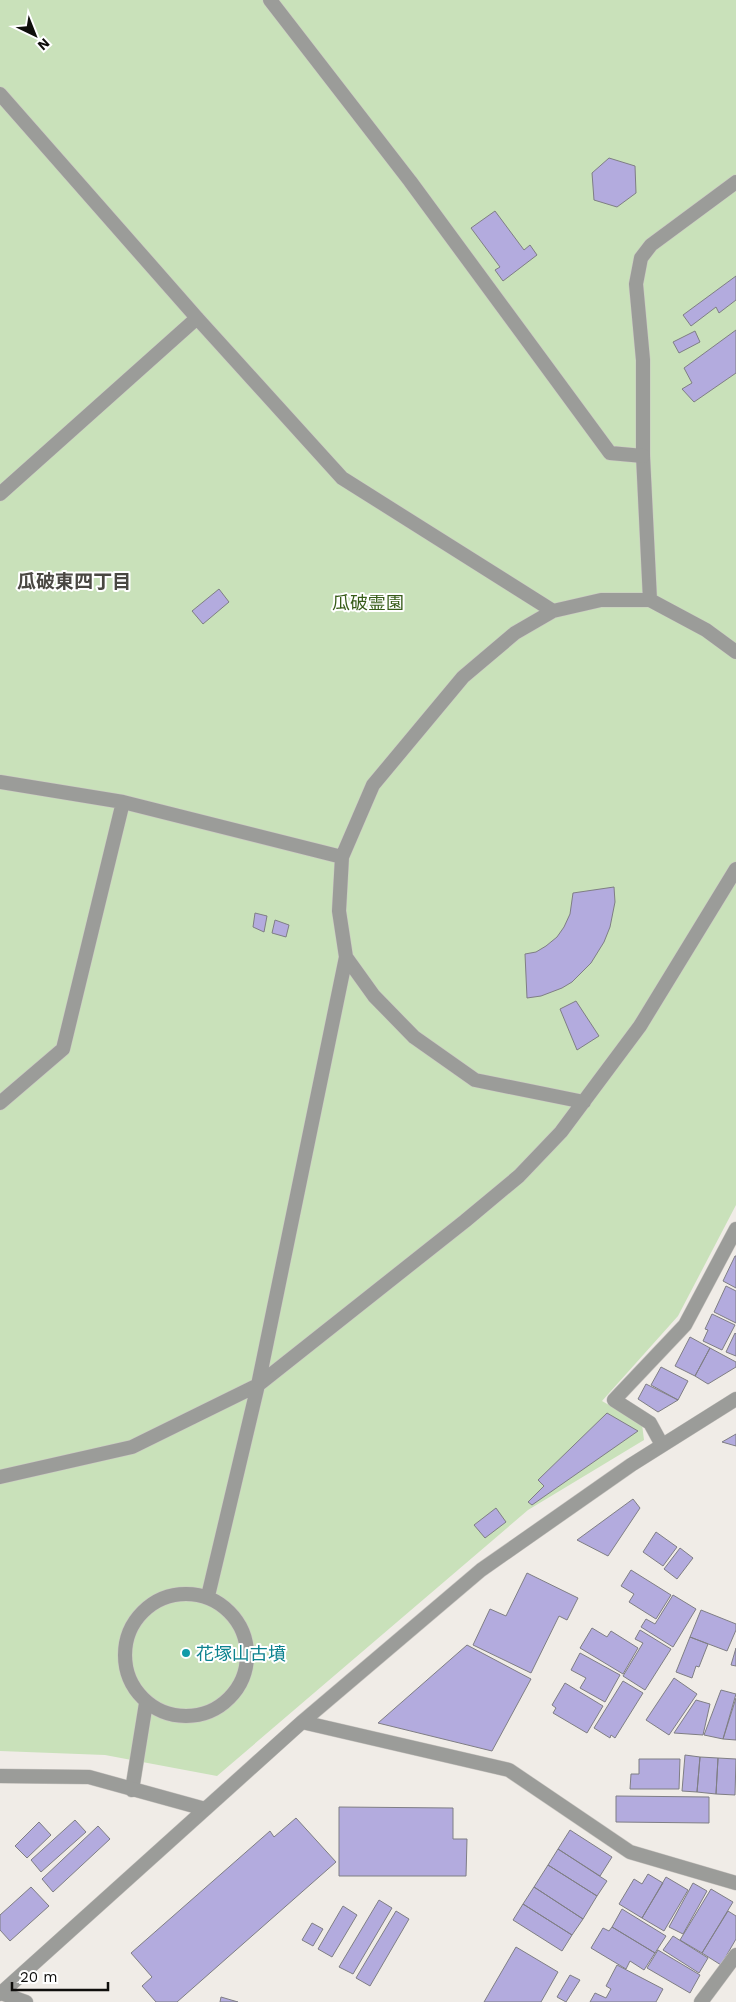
<svg xmlns="http://www.w3.org/2000/svg" width="736" height="2002" font-family="'Work Sans','Noto Sans JP',sans-serif">
  <style>
    .green { fill: #c9e1ba }
    .building { fill: #b3abde; stroke: #7f7e84 }
    .lines { fill: none; stroke-linecap: round; stroke-linejoin: round }
    .service-casing { stroke: #ccc8c4; stroke-width: 15 }
    .minor-casing { stroke: #ccc8c4; stroke-width: 15 }
    .service { stroke: #9b9c99; stroke-width: 14 }
    .minor { stroke: #9b9c99; stroke-width: 14 }
    .culture-dot { fill: #0f9aa8; stroke: #fff; stroke-width: 2 }
    .labels { text-anchor: middle; dominant-baseline: central; stroke-width: 4; stroke-linejoin: round; paint-order: stroke }
    .park-label { font-size: 18px; fill: #375c19; stroke: #fff }
    .culture-label { font-size: 18px; fill: #0d838f; stroke: #fff; text-anchor: start }
    .neighbourhood-label { font-size: 19px; font-weight: bold; fill: #494742; stroke: #fff }
  </style>
  <rect width="100%" height="100%" fill="#f0ece7"/>
  <path class="green" d="M0,0H736V1205L678,1316L602,1401L642,1424L644,1440L528,1510L217,1776L105,1755L0,1751Z"/>
  <path class="building" d="M609,158L635,166L636,193L617,207L594,200L592,173Z
    M495,211L524,250L530,245L537,255L503,281L495,270L500,267L471,228Z
    M736,276V300L719,313L716,307L691,326L683,315Z
    M736,330V373L694,402L682,389L692,383L684,368Z
    M695,331L700,342L679,353L673,342Z
    M219,589L229,602L203,624L192,611Z
    M614,887L615,902L610,927L604,942L591,963L572,982L562,988L541,996L527,998L525,954L536,952L546,946L557,937L564,927L570,914L573,893Z
    M255,913L267,916L264,932L253,927Z
    M275,920L289,925L286,937L272,933Z
    M576,1001L599,1036L577,1050L560,1009Z
    M735,1256H736V1288L723,1281Z
    M726,1286L736,1291V1323L714,1312Z
    M712,1314L735,1325L722,1350L703,1341L708,1330L705,1329Z
    M735,1333L736,1334V1356L726,1352Z
    M690,1337L710,1348L695,1376L675,1366Z
    M710,1348L736,1362V1367L708,1384L695,1376Z
    M661,1367L688,1381L678,1400L651,1385Z
    M646,1384L678,1400L658,1412L638,1399Z
    M607,1413L638,1431L532,1505L528,1502L544,1486L538,1480Z
    M736,1434V1446L722,1442Z
    M633,1499L640,1508L608,1556L577,1540Z
    M496,1508L506,1522L485,1538L474,1525Z
    M656,1532L677,1547L663,1566L643,1552Z
    M680,1548L693,1558L677,1579L664,1569Z
    M631,1570L671,1595L656,1619L629,1602L634,1594L621,1586Z
    M527,1573L578,1598L567,1620L559,1616L531,1673L473,1645L490,1609L506,1616Z
    M673,1595L696,1609L673,1647L641,1627L646,1619L655,1624Z
    M701,1610L736,1624V1630L727,1651L690,1637Z
    M592,1628L607,1637L611,1631L638,1648L623,1674L580,1648Z
    M640,1630L671,1649L645,1690L623,1676L643,1643L635,1639Z
    M690,1637L708,1644L699,1667L696,1666L692,1678L676,1672Z
    M467,1645L531,1679L492,1751L378,1723Z
    M736,1648V1666L731,1665Z
    M580,1653L620,1675L605,1702L580,1688L586,1678L571,1670Z
    M674,1678L697,1694L669,1735L646,1720Z
    M623,1681L643,1693L615,1738L611,1735L610,1738L594,1728Z
    M565,1683L603,1706L587,1733L553,1713L556,1708L552,1705Z
    M721,1690L736,1694L723,1739L704,1735Z
    M736,1698V1740L723,1739Z
    M696,1700L710,1704L703,1735L674,1733Z
    M685,1755L700,1757L697,1792L682,1791Z
    M700,1757L718,1758L716,1794L697,1792Z
    M718,1758L736,1759L735,1795L716,1794Z
    M639,1759H680L679,1789H630L631,1774H639Z
    M616,1796L709,1797V1823L616,1822Z
    M339,1807L453,1808V1839H467L466,1876H339Z
    M296,1818L336,1862L177,2002H156L142,1986L152,1977L131,1953L270,1831L274,1837Z
    M75,1820L86,1832L41,1872L31,1860Z
    M39,1822L51,1835L27,1858L15,1846Z
    M98,1826L110,1839L53,1892L42,1879Z
    M570,1830L612,1857L600,1876L558,1849Z
    M558,1849L607,1881L597,1896L548,1865Z
    M548,1865L597,1896L583,1919L534,1887Z
    M648,1874L663,1883L642,1918L619,1904L634,1879L642,1884Z
    M666,1877L688,1890L664,1931L642,1918Z
    M693,1883L707,1891L683,1934L669,1927Z
    M31,1887L49,1906L10,1941L0,1930V1915Z
    M534,1887L583,1919L572,1935L523,1904Z
    M711,1889L733,1902L702,1953L680,1940Z
    M379,1900L392,1908L353,1974L339,1967Z
    M523,1904L572,1935L562,1951L513,1920Z
    M343,1906L357,1915L332,1957L318,1949Z
    M622,1909L666,1936L655,1953L612,1927Z
    M396,1911L409,1919L370,1986L356,1978Z
    M728,1911L736,1916V1939L721,1965L702,1953Z
    M312,1923L323,1929L313,1946L302,1940Z
    M612,1927L655,1953L644,1970L630,1961L626,1969L591,1948L603,1928L609,1931Z
    M673,1936L708,1958L699,1973L663,1950Z
    M516,1947L558,1972L541,2002H484Z
    M658,1950L700,1975L690,1993L647,1968Z
    M617,1965L663,1989L656,2002H590L595,1993L606,1998L611,1989L606,1986Z
    M570,1975L580,1980L566,2002L557,1997Z
    M221,1997L238,2002H220Z"/>
  <g class="lines">
    <defs>
      <path id="service" d="M0,94L197,318L342,478L553,611
        M0,494L197,318
        M650,600L643,456V360L636,284L641,258L651,245L736,182
        M0,782L123,802L342,857
        M346,957L374,996L414,1037L475,1080L584,1102
        M0,1103L63,1049L123,802
        M0,1477L132,1447L258,1385L465,1221L519,1176L561,1132L640,1026L736,869
        M125 1655a61 61 0 1 1 122 0a61 61 0 1 1-122 0Z
        M208,1596L258,1385L346,957L339,911L342,857L373,785L463,677L515,633L553,611L601,600H650L706,630L736,652
        M132,1790L146,1703"/>
      <path id="minor" d="M270,0L410,181L610,453L643,456
        M662,1445L650,1423L614,1400L685,1325L736,1229
        M302,1722L509,1770L630,1852L736,1883
        M0,1776L89,1777L205,1809
        M1,1993L26,2002
        M0,1994L302,1722L481,1570L631,1465L736,1399
        M701,2002L736,1955"/>
    </defs>
    <use href="#service" class="service-casing"/>
    <use href="#minor" class="minor-casing"/>
    <use href="#service" class="service"/>
    <use href="#minor" class="minor"/>
  </g>
  <circle class="culture-dot" cx="186" cy="1653" r="5"/>
  <g class="labels">
    <g class="park-label">
      <text x="368" y="602">瓜破霊園</text>
    </g>
    <g class="culture-label">
      <text x="196" y="1653">花塚山古墳</text>
    </g>
    <g class="neighbourhood-label">
      <text x="74" y="581">瓜破東四丁目</text>
    </g>
  </g>
  <g transform="translate(35 35) rotate(137)" stroke="#ffffff" stroke-width="4" paint-order="stroke">
  <path d="M0-4L9 19L0 12L-9 19Z" fill="#0f0e0c"/>
  <text y="-8" font-size="14" font-weight="bold" text-anchor="middle" fill="#0f0e0c">N</text>
  </g>
  <path d="M12 1982v8h96v-8" fill="none" stroke="#0f0e0c" stroke-width="2.5"/>
  <text x="20" y="1982" font-size="15" fill="#0f0e0c" stroke="#ffffff" stroke-width="4" paint-order="stroke">20 m</text>
</svg>
